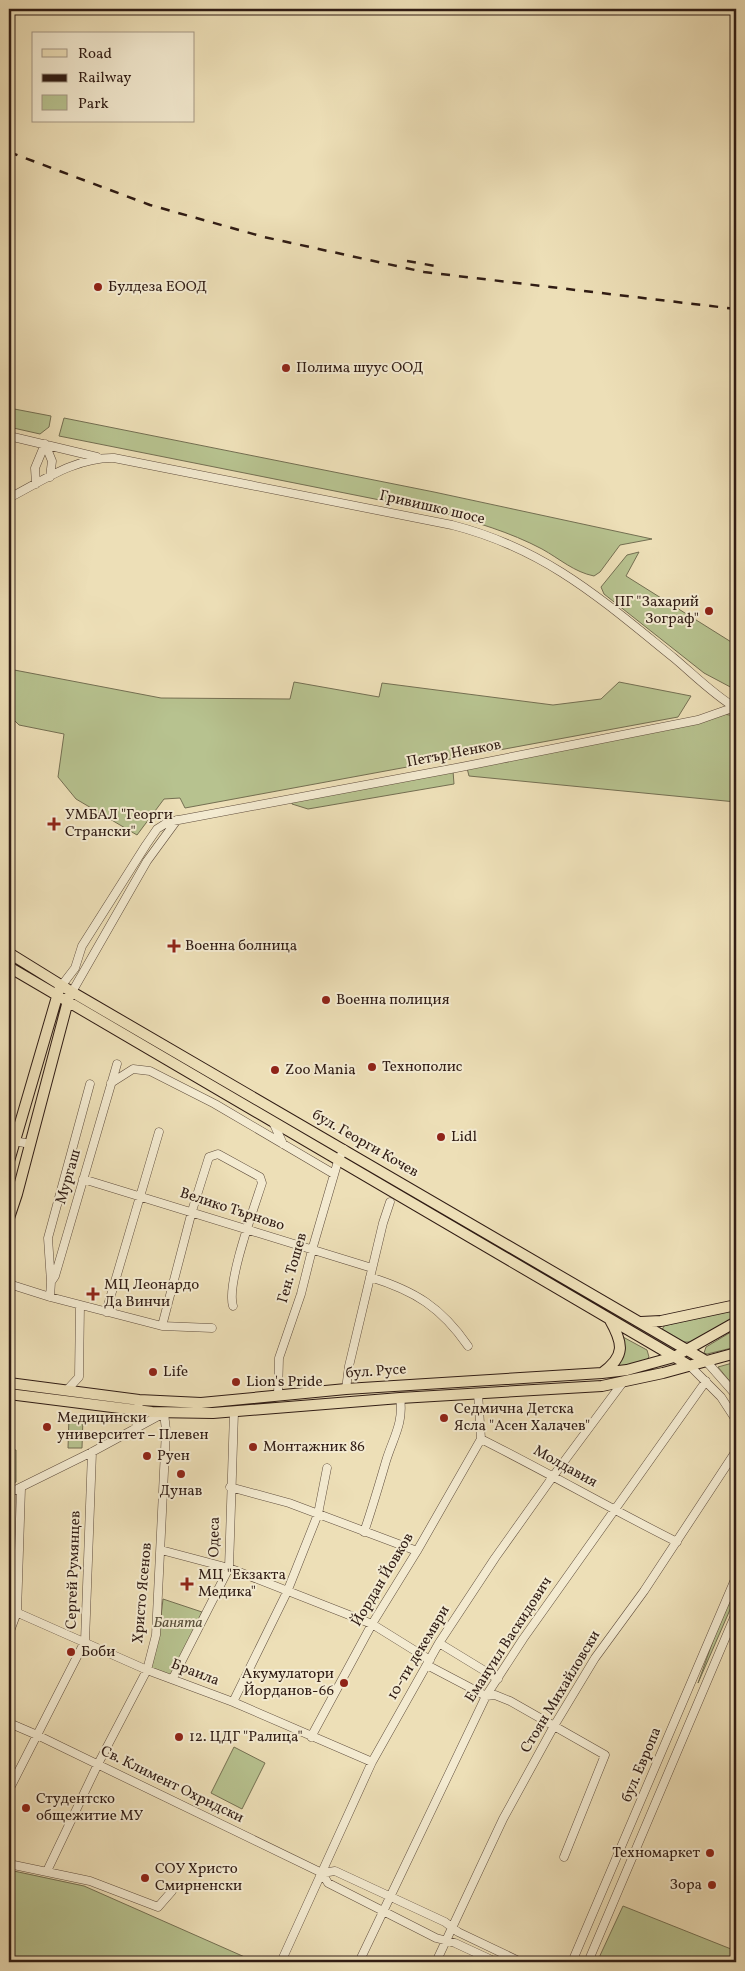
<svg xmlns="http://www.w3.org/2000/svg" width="745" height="1971" font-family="Vollkorn,serif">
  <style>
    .green { fill: #b7c28f; stroke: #746f52 }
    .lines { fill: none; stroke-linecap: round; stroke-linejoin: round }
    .minor-casing { stroke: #5f4d3d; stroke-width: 9 }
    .major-casing { stroke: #301c14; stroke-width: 12 }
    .minor { stroke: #f3ead0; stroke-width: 8 }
    .major { stroke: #eddfb7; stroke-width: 10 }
    .rail { stroke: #301c14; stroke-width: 2.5; stroke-dasharray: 9 9; stroke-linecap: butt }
    .poi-dot { fill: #8f2418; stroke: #f3ead0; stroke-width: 2 }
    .labels { text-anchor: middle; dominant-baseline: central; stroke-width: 4; stroke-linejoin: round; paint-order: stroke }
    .poi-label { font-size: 15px; fill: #301c14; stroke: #f3ead0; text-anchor: start }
    .street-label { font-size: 15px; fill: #301c14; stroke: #f3ead0 }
    .park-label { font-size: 15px; font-style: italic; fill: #584e39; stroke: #f3ead0 }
  </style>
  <rect width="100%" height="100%" fill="#eddfb7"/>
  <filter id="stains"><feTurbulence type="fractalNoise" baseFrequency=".004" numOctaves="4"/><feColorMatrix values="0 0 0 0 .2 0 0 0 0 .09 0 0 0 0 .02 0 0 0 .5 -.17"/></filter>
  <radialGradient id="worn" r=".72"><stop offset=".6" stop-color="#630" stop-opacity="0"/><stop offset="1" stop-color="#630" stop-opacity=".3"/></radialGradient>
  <path class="green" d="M9,408L51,416L49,427L40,434L9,427Z
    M64,418L434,492L652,539L620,545L600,572L594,576C574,572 560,559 542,549C510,532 475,522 440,512L59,436Z
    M639,552L626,576L736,645V690L704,673L604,594L601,587L627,555Z
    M9,669L161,698L290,699L294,682L379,697L382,683L553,705L601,699L619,682L691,696L678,717L185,808L180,798L164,799L137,835L76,799L58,777L64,734L19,725L9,715Z
    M723,714L736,716V802L469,776L466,764Z
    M453,771L454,784L308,809L292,804V798Z
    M736,1308V1317L690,1342H682L662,1330L664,1326L667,1325Z
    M736,1329V1347L707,1354L704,1353L706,1347Z
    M623,1337L647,1350L649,1357L645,1361L621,1367L618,1366Z
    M736,1362L732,1384L718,1367Z
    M69,1417H83L82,1448H68Z
    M9,1449L16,1450V1482L9,1485Z
    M736,1586V1596L698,1683L714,1638Z
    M163,1599L202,1612L172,1676L151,1668L159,1634Z
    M234,1747L265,1763L242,1809L211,1793Z
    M9,1870L84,1886L256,1962H9Z
    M623,1906L736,1951V1962H597Z"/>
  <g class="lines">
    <defs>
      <path id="minor" d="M9,436L97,457
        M45,444L52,461L50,477
        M36,484L35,468L45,444
        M9,498C42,481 76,457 114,458L452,525C546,549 601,599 674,658C693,674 715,696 736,708
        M62,985L75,968L82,946L146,845L157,829L168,822L456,768L698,720L735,707
        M72,992L147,861L177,820
        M111,1083L133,1069L150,1071L215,1104L334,1174
        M273,1122L283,1144
        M9,1140L30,1144
        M83,1179L372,1268
        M370,1277C415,1291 441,1307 468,1346
        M51,1282L48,1238L90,1084
        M9,1284L50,1297L162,1326L212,1328
        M50,1297L51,1282L55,1276L117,1064
        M106,1312L159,1132
        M162,1326L192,1211L209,1157L218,1154L260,1177L262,1183C254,1208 226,1284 233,1306
        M706,1361L736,1395
        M690,1366L721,1397L736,1420
        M346,1389L349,1366L383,1223L390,1202
        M67,1390L79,1377L80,1305
        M478,1393L481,1439C547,1472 611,1509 677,1542
        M278,1395L279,1358L301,1294L312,1250L338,1161L344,1149
        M136,1428L139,1400
        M230,1487L289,1503L417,1551
        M9,1493L92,1452L164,1413L166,1430L156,1635L147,1670L98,1764L47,1871
        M364,1532C372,1509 379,1485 386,1461C393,1438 404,1423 400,1398
        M161,1550L229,1568L372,1624L430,1660
        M9,1609L147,1670L233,1702L372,1762
        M9,1634L17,1612L21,1488
        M439,1643L498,1679
        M427,1665L486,1696L495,1695L510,1701L605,1755L564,1857
        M173,1678L229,1568L234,1412
        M233,1702L287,1592L318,1514L327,1468
        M9,1723L37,1735L322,1873L335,1871L445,1922L458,1932L521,1962
        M311,1737L372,1624L417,1551L481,1439
        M9,1790L85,1641L92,1452
        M9,1864L90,1881L158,1907L172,1891
        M322,1873L328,1883L436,1938L455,1943L496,1962
        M281,1962L372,1762L439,1643L495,1558L554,1475L623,1382
        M359,1962L486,1696L523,1639L706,1381
        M436,1962L503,1819L554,1726L595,1658L644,1591L736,1451
        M572,1962L736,1577
        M588,1962L736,1613"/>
      <path id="major" d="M9,953L72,992L706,1361
        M9,967L690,1366
        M9,1161L59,990
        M9,1218L17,1194L69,997
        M641,1322L661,1321L736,1305
        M602,1373C626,1356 623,1343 610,1320
        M9,1383L139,1400L201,1403L346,1389L602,1373L627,1370L674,1357L736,1322
        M9,1394L152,1412L213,1413L400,1398L602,1386L663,1373L736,1353"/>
    </defs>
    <use href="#minor" class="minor-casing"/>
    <use href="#major" class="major-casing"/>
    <use href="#minor" class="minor"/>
    <use href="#major" class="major"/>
    <path class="rail" d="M9,152L150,205L264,237L424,272L736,309
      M407,261L441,267"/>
  </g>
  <g class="poi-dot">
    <circle cx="98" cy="287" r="5"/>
    <circle cx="286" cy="368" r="5"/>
    <circle cx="709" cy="611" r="5"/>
    <path d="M51.5 816.5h5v5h5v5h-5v5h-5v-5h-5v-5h5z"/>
    <path d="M171.5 938.5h5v5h5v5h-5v5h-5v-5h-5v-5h5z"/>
    <circle cx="326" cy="1000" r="5"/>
    <circle cx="372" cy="1067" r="5"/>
    <circle cx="275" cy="1070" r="5"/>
    <circle cx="441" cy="1137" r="5"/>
    <path d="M90.5 1286.5h5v5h5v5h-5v5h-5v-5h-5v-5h5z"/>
    <circle cx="153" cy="1372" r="5"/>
    <circle cx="236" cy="1382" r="5"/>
    <circle cx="444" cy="1418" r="5"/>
    <circle cx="47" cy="1427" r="5"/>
    <circle cx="253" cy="1447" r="5"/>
    <circle cx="147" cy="1456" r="5"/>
    <circle cx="181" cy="1474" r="5"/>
    <path d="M184.5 1576.5h5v5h5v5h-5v5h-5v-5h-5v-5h5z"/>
    <circle cx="71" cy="1652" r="5"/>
    <circle cx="344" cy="1683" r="5"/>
    <circle cx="179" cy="1737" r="5"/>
    <circle cx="26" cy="1808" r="5"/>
    <circle cx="710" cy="1853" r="5"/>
    <circle cx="145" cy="1878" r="5"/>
    <circle cx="712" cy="1885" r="5"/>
  </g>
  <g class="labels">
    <g class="poi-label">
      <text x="108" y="287">Булдеза ЕООД</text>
      <text x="296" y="368">Полима шуус ООД</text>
      <text x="699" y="602" text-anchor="end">ПГ "Захарий<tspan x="699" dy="17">Зограф"</tspan></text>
      <text x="65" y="815">УМБАЛ "Георги<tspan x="65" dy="17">Странски"</tspan></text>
      <text x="185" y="946">Военна болница</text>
      <text x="336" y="1000">Военна полиция</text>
      <text x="382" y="1067">Технополис</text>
      <text x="285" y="1070">Zoo Mania</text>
      <text x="451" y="1137">Lidl</text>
      <text x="104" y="1285">МЦ Леонардо<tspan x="104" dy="17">Да Винчи</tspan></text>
      <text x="163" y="1372">Life</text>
      <text x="246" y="1382">Lion's Pride</text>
      <text x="454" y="1409">Седмична Детска<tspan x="454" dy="17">Ясла "Асен Халачев"</tspan></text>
      <text x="57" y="1418">Медицински<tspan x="57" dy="17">университет – Плевен</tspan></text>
      <text x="263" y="1447">Монтажник 86</text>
      <text x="157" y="1456">Руен</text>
      <text x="181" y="1491" text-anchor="middle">Дунав</text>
      <text x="198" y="1575">МЦ "Екзакта<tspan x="198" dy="17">Медика"</tspan></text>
      <text x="81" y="1652">Боби</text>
      <text x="334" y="1674" text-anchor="end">Aкумулатори<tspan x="334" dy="17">Йорданов-66</tspan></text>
      <text x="189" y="1737">12. ЦДГ "Ралица"</text>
      <text x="36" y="1799">Студентско<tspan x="36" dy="17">общежитие МУ</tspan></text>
      <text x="700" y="1853" text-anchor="end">Техномаркет</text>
      <text x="155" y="1869">СОУ Христо<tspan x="155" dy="17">Смирненски</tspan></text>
      <text x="702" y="1885" text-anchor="end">Зора</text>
    </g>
    <g class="street-label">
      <text transform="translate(432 508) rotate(13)">Гривишко шосе</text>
      <text transform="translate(454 754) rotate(-11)">Петър Ненков</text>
      <text transform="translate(365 1144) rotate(30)">бул. Георги Кочев</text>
      <text transform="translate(69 1177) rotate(-74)">Мургаш</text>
      <text transform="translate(232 1210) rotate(18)">Велико Търново</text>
      <text transform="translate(293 1268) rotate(-74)">Ген. Тошев</text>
      <text transform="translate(376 1372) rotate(-4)">бул. Русе</text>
      <text transform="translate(565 1467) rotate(29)">Молдавия</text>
      <text transform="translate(215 1537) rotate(-89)">Одеса</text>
      <text transform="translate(74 1570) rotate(-88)">Сергей Румянцев</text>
      <text transform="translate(383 1580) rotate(-59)">Йордан Йовков</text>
      <text transform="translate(143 1593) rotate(-85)">Христо Ясенов</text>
      <text transform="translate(509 1640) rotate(-57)">Емануил Васкидович</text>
      <text transform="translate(419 1653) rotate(-59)">10-ти декември</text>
      <text transform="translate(195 1673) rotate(21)">Браила</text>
      <text transform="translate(561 1692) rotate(-59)">Стоян Михайловски</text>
      <text transform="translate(642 1765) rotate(-67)">бул. Европа</text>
      <text transform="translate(172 1785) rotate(26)">Св. Климент Охридски</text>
    </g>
    <g class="park-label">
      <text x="178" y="1623">Банята</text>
    </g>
  </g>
  <rect width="745" height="1971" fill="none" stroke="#eddfb7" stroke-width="30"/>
  <rect x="10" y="10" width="725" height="1951" fill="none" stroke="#301c14" stroke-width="2.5"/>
  <rect x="15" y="15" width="715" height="1941" fill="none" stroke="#301c14"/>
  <rect x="32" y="32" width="162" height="90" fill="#f3ead0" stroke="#a59885"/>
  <rect x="42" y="49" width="25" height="8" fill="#eddfb7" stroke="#a59885"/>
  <text x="78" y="58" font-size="15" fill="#301c14">Road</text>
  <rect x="42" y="74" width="25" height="8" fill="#301c14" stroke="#a59885"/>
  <text x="78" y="82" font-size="15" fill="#301c14">Railway</text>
  <rect x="42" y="95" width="25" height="15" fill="#b7c28f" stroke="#a59885"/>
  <text x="78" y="108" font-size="15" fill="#301c14">Park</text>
  <rect width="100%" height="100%" filter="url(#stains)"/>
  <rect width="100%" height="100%" fill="url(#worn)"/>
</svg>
